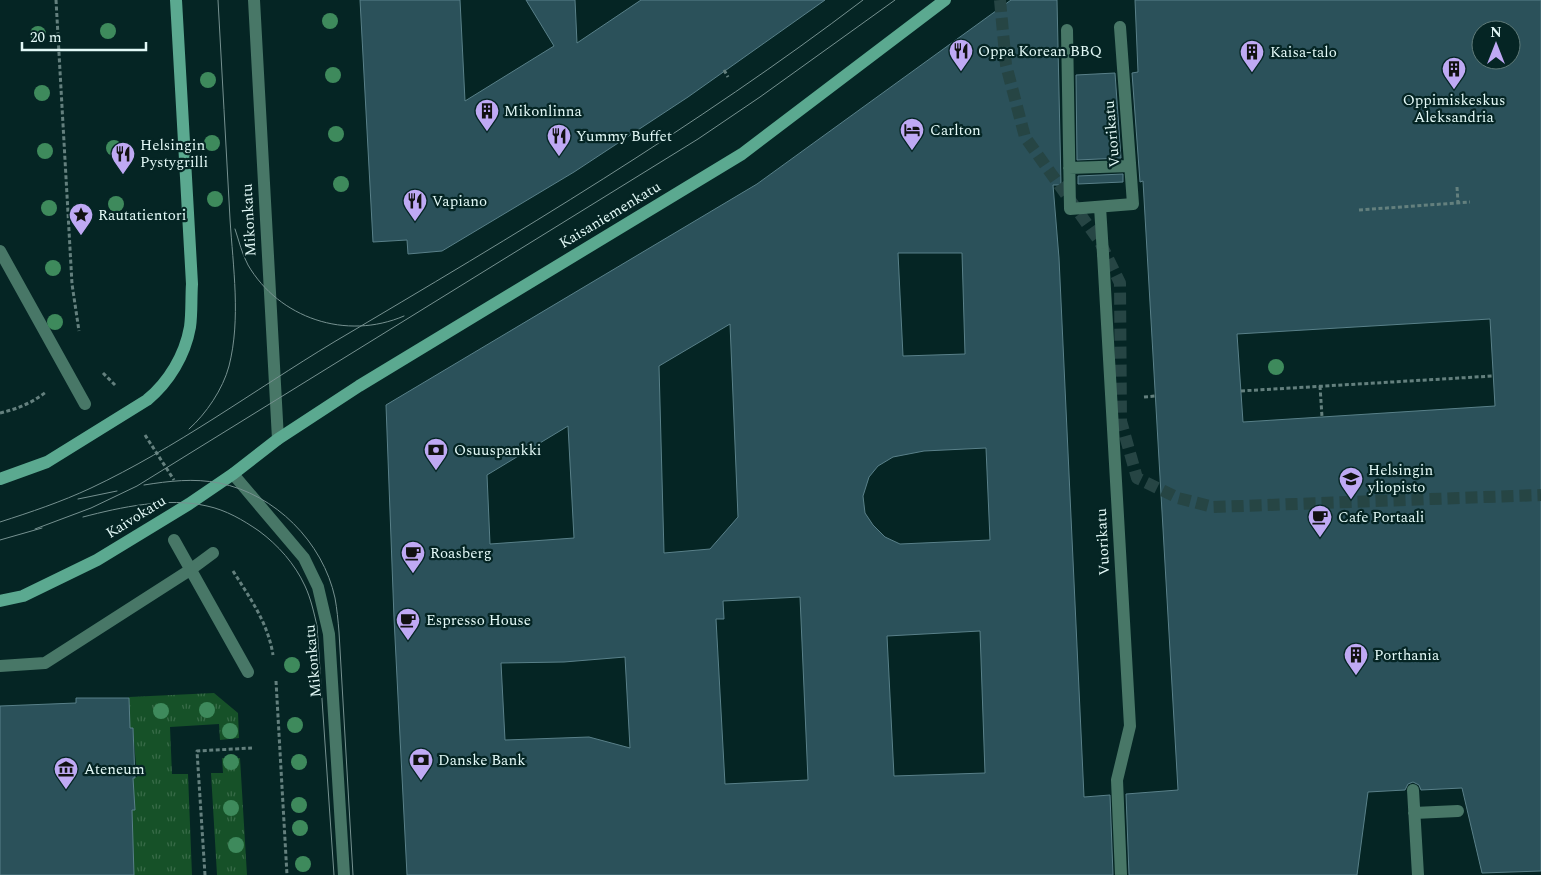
<svg xmlns="http://www.w3.org/2000/svg" width="1541" height="875" font-family="Spectral,serif">
  <style>
    .grass { fill: url(#grass-tufts) }
    .building { fill: #2b515a; stroke: #598089; fill-rule: evenodd }
    .lines { fill: none; stroke-linecap: round; stroke-linejoin: round }
    .minor-tunnel { stroke: #264544; stroke-width: 12; stroke-dasharray: 12 6; stroke-linecap: butt }
    .path { stroke: #64807e; stroke-width: 3; stroke-dasharray: 4 2.5; stroke-linecap: butt }
    .pedestrian { stroke: #487767; stroke-width: 12 }
    .minor { stroke: #487767; stroke-width: 12 }
    .secondary { stroke: #5ba990; stroke-width: 12 }
    .tram { stroke: #769190; stroke-width: 1 }
    .tree { fill: #3e8a5c }
    .labels { text-anchor: middle; dominant-baseline: central; stroke-width: 4.5; stroke-linejoin: round; paint-order: stroke }
    .poi-label { font-size: 15px; fill: #e3f9f7; stroke: #052524; text-anchor: start }
    .street-label { font-size: 15px; fill: #e3f9f7; stroke: #052524 }
  </style>
  <defs>
    <pattern id="grass-tufts" width="24" height="20" patternUnits="userSpaceOnUse" patternTransform="scale(1.25)"><rect width="24" height="20" fill="#165128"/><path d="M3 7l-1-3M5 7V3M7 7l1-3M15 17l-1-3M17 17v-4M19 17l1-3" fill="none" stroke="#386b48"/></pattern>
  </defs>
  <rect width="100%" height="100%" fill="#052524"/>
  <path class="grass" d="M214,693L238,713L239,738L220,740L219,724L170,727L172,774H188L192,875H134L132,810H135L132,778L137,777L133,729L130,728L129,697Z
    M222,758H240L247,875H217L211,773H223Z"/>
  <path class="building" d="M360,0H460L465,101L554,46L526,0H575L577,43L641,0H825L688,97L574,172L442,251L408,254L407,240L373,242Z
    M1011,0H1057L1061,185H1053L1059,258L1084,797L1110,795L1113,875H407L394,618L386,405L757,184ZM898,253H962L965,354L903,356ZM730,324L738,517L710,549L664,553L659,366ZM568,426L574,538L490,544L487,475ZM986,448L990,540L900,544L885,537L873,525L865,513L863,496L869,477L878,466L893,457L924,451ZM800,597L808,780L725,784L716,619H724L723,601ZM980,631L985,773L894,776L887,636ZM625,657L630,748L589,737L505,740L501,663L564,662Z
    M1135,0H1541V871L1482,873L1462,788L1421,790L1419,785L1413,782L1408,784L1405,790L1368,792L1357,875H1129L1126,794L1178,790L1143,181L1140,182L1132,73L1138,72ZM1481,30H1511V60H1481ZM1490,319L1495,406L1243,422L1237,334Z
    M1115,73L1121,158L1077,160L1076,75Z
    M1123,174V182L1078,184V176Z
    M76,698H129L130,728H133L135,778H133L135,810H132L134,875H0V706L76,703Z"/>
  <g class="lines">
    <path class="minor-tunnel" d="M1000,0L1006,65L1025,137L1100,242L1120,283L1121,421L1137,478L1178,498L1213,507L1541,495"/>
    <path class="path" d="M56,0L72,284L79,331
      M724,70L728,77
      M1457,187L1458,203
      M1359,210L1470,202
      M103,373L116,386
      M1320,386L1322,417
      M1241,391L1493,376
      M1144,397L1155,396
      M0,413C17,409 32,403 46,392
      M145,435L174,480
      M233,571C250,598 268,623 273,655
      M276,681L287,875
      M205,875L197,751L252,748"/>
    <path class="pedestrian" d="M1067,30L1070,209L1133,204L1120,27
      M1069,168L1130,166
      M1100,207L1103,254
      M0,251L85,404
      M174,540L248,672
      M0,666L45,663L190,570L213,553
      M1413,790L1418,875
      M1414,813L1458,811"/>
    <path class="minor" d="M254,0L278,439
      M1103,254L1130,726L1117,780L1121,875
      M233,474L304,558L318,587L329,634L344,875"/>
    <path class="secondary" d="M0,479L47,462L147,400C169,382 185,355 190,327C192,313 191,298 192,284L176,0
      M0,601L23,596L97,560L189,504L233,474L278,439L359,386L742,154L945,0"/>
    <path class="tram" d="M235,229C239,241 242,254 248,265C279,318 346,341 404,316
      M189,429C206,414 223,389 229,366C241,319 233,267 230,219C226,146 222,73 218,0
      M144,485C169,481 194,478 219,483C275,494 323,542 335,598C337,609 338,620 339,632L353,875
      M78,499L117,491
      M83,517C121,507 168,497 207,506C226,510 243,520 259,531C278,545 295,564 305,586C311,599 314,613 317,626L334,875
      M0,522C31,512 61,502 91,488C176,448 253,391 334,342C515,235 696,127 863,0
      M35,529L91,508L137,486L698,139L760,97L895,0
      M0,540L42,528"/>
  </g>
  <g class="tree">
    <circle cx="330" cy="21" r="8"/>
    <circle cx="108" cy="31" r="8"/>
    <circle cx="38" cy="34" r="8"/>
    <circle cx="333" cy="75" r="8"/>
    <circle cx="208" cy="80" r="8"/>
    <circle cx="42" cy="93" r="8"/>
    <circle cx="336" cy="134" r="8"/>
    <circle cx="212" cy="143" r="8"/>
    <circle cx="114" cy="148" r="8"/>
    <circle cx="45" cy="151" r="8"/>
    <circle cx="341" cy="184" r="8"/>
    <circle cx="215" cy="199" r="8"/>
    <circle cx="116" cy="204" r="8"/>
    <circle cx="49" cy="208" r="8"/>
    <circle cx="53" cy="268" r="8"/>
    <circle cx="55" cy="322" r="8"/>
    <circle cx="1276" cy="367" r="8"/>
    <circle cx="292" cy="665" r="8"/>
    <circle cx="207" cy="710" r="8"/>
    <circle cx="161" cy="711" r="8"/>
    <circle cx="295" cy="725" r="8"/>
    <circle cx="230" cy="731" r="8"/>
    <circle cx="231" cy="762" r="8"/>
    <circle cx="299" cy="762" r="8"/>
    <circle cx="299" cy="805" r="8"/>
    <circle cx="231" cy="808" r="8"/>
    <circle cx="300" cy="828" r="8"/>
    <circle cx="236" cy="845" r="8"/>
    <circle cx="303" cy="864" r="8"/>
  </g>
  <defs>
    <symbol id="restaurant-pin" viewBox="-11 -11 22 30"><path d="M0 17L-7.5 6A9.5 9.5 0 1 1 7.5 6Z" fill="#bfa9f4" stroke="#052524"/><path d="M-5-6h1v4h1v-4h1v4h1v-4h1v5L-1.5 .5V6h-2V.5L-5-1ZM5-6V6H3V1.5H1.5Q1.5-4 5-6Z" fill="#111"/></symbol>
    <symbol id="building-pin" viewBox="-11 -11 22 30"><path d="M0 17L-7.5 6A9.5 9.5 0 1 1 7.5 6Z" fill="#bfa9f4" stroke="#052524"/><path d="M-4-6H4V6H1V3H-1V6H-4ZM-2.5-4.3h1.7v1.8h-1.7ZM.8-4.3h1.7v1.8H.8ZM-2.5-1h1.7V.8h-1.7ZM.8-1h1.7V.8H.8Z" fill="#111"/></symbol>
    <symbol id="hotel-pin" viewBox="-11 -11 22 30"><path d="M0 17L-7.5 6A9.5 9.5 0 1 1 7.5 6Z" fill="#bfa9f4" stroke="#052524"/><path d="M-6-4.5h1.5V1H6V5H4.5V3h-9V5H-6ZM-4 0a1.8 1.8 0 1 1 3.6 0ZM.5 0V-2.5h3Q6-2.5 6 0Z" fill="#111"/></symbol>
    <symbol id="sight-pin" viewBox="-11 -11 22 30"><path d="M0 17L-7.5 6A9.5 9.5 0 1 1 7.5 6Z" fill="#bfa9f4" stroke="#052524"/><path d="M0-6L1.8-2.2L6-1.7L2.9 1.2L3.7 5.4L0 3.3L-3.7 5.4L-2.9 1.2L-6-1.7L-1.8-2.2Z" fill="#111"/></symbol>
    <symbol id="bank-pin" viewBox="-11 -11 22 30"><path d="M0 17L-7.5 6A9.5 9.5 0 1 1 7.5 6Z" fill="#bfa9f4" stroke="#052524"/><path d="M-6-4H6V4H-6ZM0-2.3a2.3 2.3 0 1 0 0 4.6a2.3 2.3 0 1 0 0-4.6Z" fill="#111"/></symbol>
    <symbol id="university-pin" viewBox="-11 -11 22 30"><path d="M0 17L-7.5 6A9.5 9.5 0 1 1 7.5 6Z" fill="#bfa9f4" stroke="#052524"/><path d="M0-5L7-2L0 1L-7-2ZM-4 1L0 2.5L4 1V4Q0 6-4 4Z" fill="#111"/></symbol>
    <symbol id="cafe-pin" viewBox="-11 -11 22 30"><path d="M0 17L-7.5 6A9.5 9.5 0 1 1 7.5 6Z" fill="#bfa9f4" stroke="#052524"/><path d="M-5.5-4.5H6V0H3Q3 3.5 0 3.5H-2.5Q-5.5 3.5-5.5 0ZM3-3.2v2h1.7v-2ZM-6 4.5H4V6H-6Z" fill="#111"/></symbol>
    <symbol id="museum-pin" viewBox="-11 -11 22 30"><path d="M0 17L-7.5 6A9.5 9.5 0 1 1 7.5 6Z" fill="#bfa9f4" stroke="#052524"/><path d="M0-6L6-3V-2H-6V-3ZM-5-1h2V3h-2ZM-1-1h2V3h-2ZM3-1h2V3H3ZM-6 4H6V6H-6Z" fill="#111"/></symbol>
  </defs>
  <g fill-rule="evenodd">
    <use href="#restaurant-pin" x="947" y="37" width="28" height="38"/>
    <use href="#building-pin" x="1238" y="38" width="28" height="38"/>
    <use href="#building-pin" x="1440" y="55" width="28" height="38"/>
    <use href="#building-pin" x="473" y="97" width="28" height="38"/>
    <use href="#hotel-pin" x="898" y="116" width="28" height="38"/>
    <use href="#restaurant-pin" x="545" y="122" width="28" height="38"/>
    <use href="#restaurant-pin" x="109" y="140" width="28" height="38"/>
    <use href="#restaurant-pin" x="401" y="187" width="28" height="38"/>
    <use href="#sight-pin" x="67" y="201" width="28" height="38"/>
    <use href="#bank-pin" x="422" y="436" width="28" height="38"/>
    <use href="#university-pin" x="1337" y="465" width="28" height="38"/>
    <use href="#cafe-pin" x="1306" y="503" width="28" height="38"/>
    <use href="#cafe-pin" x="399" y="539" width="28" height="38"/>
    <use href="#cafe-pin" x="394" y="606" width="28" height="38"/>
    <use href="#building-pin" x="1342" y="641" width="28" height="38"/>
    <use href="#bank-pin" x="407" y="746" width="28" height="38"/>
    <use href="#museum-pin" x="52" y="755" width="28" height="38"/>
  </g>
  <g class="labels">
    <g class="poi-label">
      <text x="978" y="51">Oppa Korean BBQ</text>
      <text x="1270" y="52">Kaisa-talo</text>
      <text x="1454" y="100" text-anchor="middle">Oppimiskeskus<tspan x="1454" dy="17">Aleksandria</tspan></text>
      <text x="504" y="111">Mikonlinna</text>
      <text x="930" y="130">Carlton</text>
      <text x="576" y="136">Yummy Buffet</text>
      <text x="140" y="145">Helsingin<tspan x="140" dy="17">Pystygrilli</tspan></text>
      <text x="432" y="201">Vapiano</text>
      <text x="98" y="215">Rautatientori</text>
      <text x="454" y="450">Osuuspankki</text>
      <text x="1368" y="470">Helsingin<tspan x="1368" dy="17">yliopisto</tspan></text>
      <text x="1338" y="517">Cafe Portaali</text>
      <text x="430" y="553">Roasberg</text>
      <text x="426" y="620">Espresso House</text>
      <text x="1374" y="655">Porthania</text>
      <text x="438" y="760">Danske Bank</text>
      <text x="84" y="769">Ateneum</text>
    </g>
    <g class="street-label">
      <text transform="translate(1112 134) rotate(-95)">Vuorikatu</text>
      <text transform="translate(610 215) rotate(-31)">Kaisaniemenkatu</text>
      <text transform="translate(249 220) rotate(-93)">Mikonkatu</text>
      <text transform="translate(136 517) rotate(-32)">Kaivokatu</text>
      <text transform="translate(1103 542) rotate(-93)">Vuorikatu</text>
      <text transform="translate(313 661) rotate(-95)">Mikonkatu</text>
    </g>
  </g>
  <g transform="translate(1496 45)"><circle r="24" fill="#052524" stroke="#5e7a78"/>
  <path d="M0-4L9 19L0 12L-9 19Z" fill="#bfa9f4"/>
  <text y="-8" font-size="14" font-weight="bold" text-anchor="middle" fill="#e3f9f7">N</text>
  </g>
  <path d="M22 42v8h124v-8" fill="none" stroke="#e3f9f7" stroke-width="2.5"/>
  <text x="30" y="42" font-size="15" fill="#e3f9f7" stroke="#052524" stroke-width="4" paint-order="stroke">20 m</text>
</svg>
